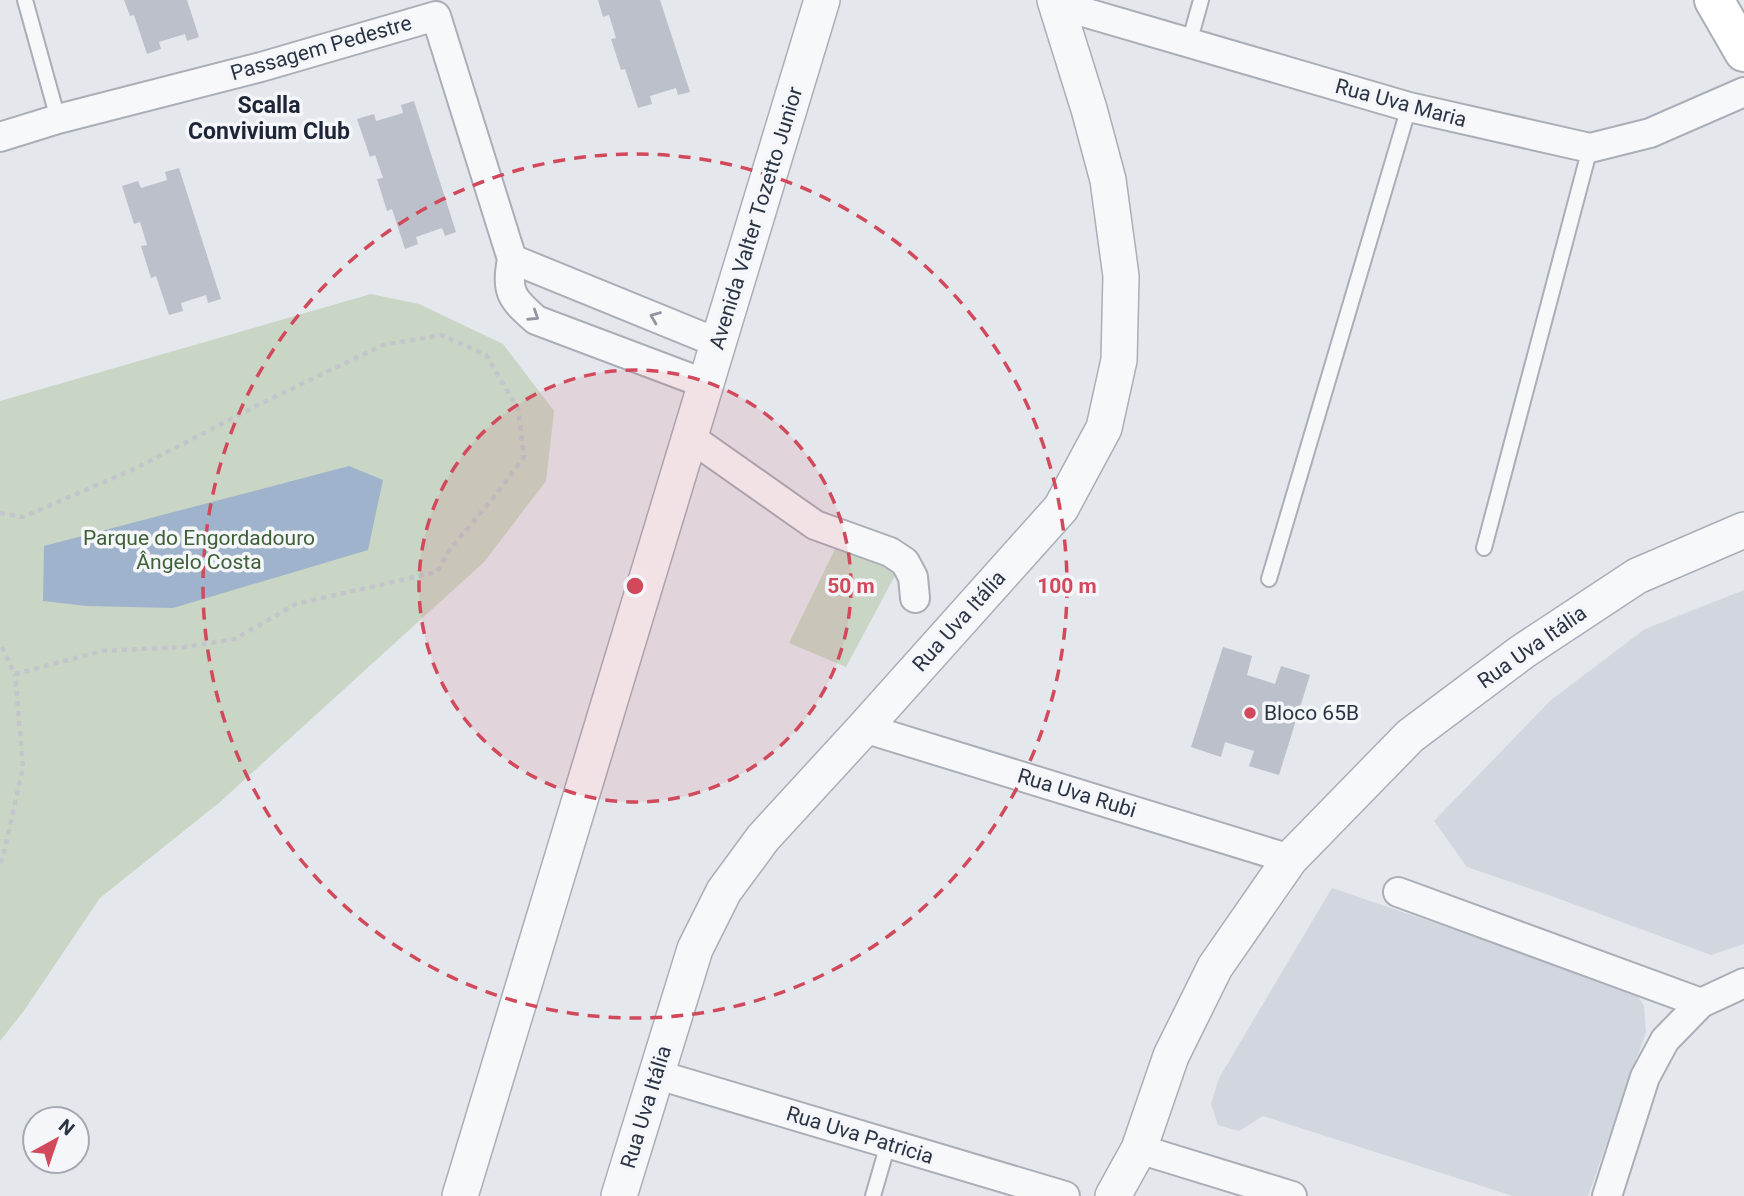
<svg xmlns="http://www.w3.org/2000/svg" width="1744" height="1196" font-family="Roboto,sans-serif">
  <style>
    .built { fill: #d2d6de }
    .green { fill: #c9d6c5 }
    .water { fill: #9fb4cc }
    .building { fill: #bbc0ca }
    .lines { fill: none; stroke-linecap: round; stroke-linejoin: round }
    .service-casing { stroke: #a9aeb7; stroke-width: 18 }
    .minor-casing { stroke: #a9aeb7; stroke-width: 32 }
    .tertiary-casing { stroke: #a9aeb7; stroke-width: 38 }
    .secondary-casing { stroke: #a9aeb7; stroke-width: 42 }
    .path { stroke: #c2c5cb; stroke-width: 4.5; stroke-dasharray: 5 5; stroke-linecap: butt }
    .service { stroke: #f7f8fa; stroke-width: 14 }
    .minor { stroke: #f7f8fa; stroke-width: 28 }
    .tertiary { stroke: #f7f8fa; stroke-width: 35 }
    .secondary { stroke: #fff; stroke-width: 38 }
    .oneway { stroke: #9196a0 }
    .ring { fill: none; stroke: #d1495b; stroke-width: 3.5; stroke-dasharray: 12 9 }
    .poi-dot { fill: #d1495b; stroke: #f4f6f9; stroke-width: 2.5 }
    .labels { text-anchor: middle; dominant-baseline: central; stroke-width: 7; stroke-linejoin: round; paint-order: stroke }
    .street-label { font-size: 21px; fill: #2b3445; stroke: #f4f6f9 }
    .park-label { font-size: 21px; fill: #3f6138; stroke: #f4f6f9 }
    .poi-label { font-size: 21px; fill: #2b3445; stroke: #f4f6f9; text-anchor: start }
    .neighbourhood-label { font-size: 23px; font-weight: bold; fill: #1d2536; stroke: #f4f6f9 }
    .centre { fill: #d1495b; stroke: #f4f6f9; stroke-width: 3.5 }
    .ring-label { font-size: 21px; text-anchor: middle; font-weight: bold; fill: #d1495b; stroke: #f4f6f9; stroke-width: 7; stroke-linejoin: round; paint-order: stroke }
  </style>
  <rect width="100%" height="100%" fill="#e4e7ec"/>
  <path class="built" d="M1744,590V944L1711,955L1546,894L1467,867L1434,821L1551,700L1645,629Z
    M1332,888L1635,991L1644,1006L1646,1032L1588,1196H1513L1263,1116L1239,1131L1218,1125L1211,1104L1219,1078Z"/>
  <path class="green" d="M371,294L419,304L503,344L554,411L546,481L484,562L220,802L100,898L23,1012L0,1041V401Z
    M840,539L898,570L846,667L789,643Z"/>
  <path class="water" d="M349,466L383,480L368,550L173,608L86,606L43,601L44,546Z"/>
  <path class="building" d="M124,0H187L199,37L187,41L185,34L159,42L161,49L147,54L134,15L130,16Z
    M598,0H660L690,92L678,95L676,88L650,96L652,104L638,108L625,69L621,70L611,39L616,38L609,15L603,17Z
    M414,101L456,232L445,236L442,228L416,237L418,244L405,249L392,209L387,211L377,179L383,178L375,155L370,157L357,119L374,114L376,121L403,113L401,105Z
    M179,168L221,299L208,303L206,295L181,303L183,311L169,315L156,276L151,278L141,246L147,245L140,222L134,224L122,186L138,181L141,188L167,180L165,172Z
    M1223,647L1252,656L1247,675L1275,684L1281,666L1310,675L1279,775L1249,766L1254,751L1225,742L1221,757L1191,747Z"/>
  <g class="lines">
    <defs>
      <path id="service" d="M25,0L58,119
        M1189,43L1201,0
        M1484,548L1590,148
        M1269,579L1409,107
        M873,1196L888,1144"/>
      <path id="minor" d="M1056,4L1409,107L1590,148L1650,133L1744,92
        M0,137L58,119L261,67L436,16L512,259C506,292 511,298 536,320L706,384
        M512,259L718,343
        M690,437L815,525L890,552L905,562L913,577L915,598
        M864,728L1290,859
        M1398,892L1701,1003
        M655,1074L1065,1196
        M1139,1149L1292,1196
        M1607,1196L1645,1077L1665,1040L1701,1003L1744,983"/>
      <path id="tertiary" d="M460,1196L822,0
        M619,1196L695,949L724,891L763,838L864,728L1061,508L1104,428L1119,360L1121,276L1108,180L1089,109L1055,0
        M1113,1196L1139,1149L1171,1056L1215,967L1290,859L1410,736L1522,652L1637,576L1744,530"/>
      <path id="secondary" d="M1714,0L1744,52"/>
    </defs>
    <use href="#service" class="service-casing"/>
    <use href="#minor" class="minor-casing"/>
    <use href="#tertiary" class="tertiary-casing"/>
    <use href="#secondary" class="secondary-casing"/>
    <path class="path" d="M0,513L23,517L132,470L264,402L383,345L441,335L486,355L518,409L524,457L491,501L450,549L437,572L296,604L235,639L185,647L102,651L15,674L0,643
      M0,863L3,857L23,767L15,674"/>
    <use href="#service" class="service"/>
    <use href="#minor" class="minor"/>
    <use href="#tertiary" class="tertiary"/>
    <use href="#secondary" class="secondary"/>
  </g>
  <defs><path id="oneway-chevron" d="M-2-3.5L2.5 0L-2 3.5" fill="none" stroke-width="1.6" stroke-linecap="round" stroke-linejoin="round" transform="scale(1.75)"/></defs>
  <g class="oneway">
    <use href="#oneway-chevron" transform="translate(534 316) rotate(33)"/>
    <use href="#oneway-chevron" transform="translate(655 317) rotate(-158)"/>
  </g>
  <circle cx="635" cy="586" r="216" fill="#d1495b" fill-opacity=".12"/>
  <g class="ring">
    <circle cx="635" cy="586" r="216"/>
    <circle cx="635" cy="586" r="432"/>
  </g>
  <circle class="poi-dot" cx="1250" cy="713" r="7"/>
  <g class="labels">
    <g class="street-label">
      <text transform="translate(321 48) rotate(-16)">Passagem Pedestre</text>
      <text transform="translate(1401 103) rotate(15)">Rua Uva Maria</text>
      <text transform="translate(756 218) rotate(-73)">Avenida Valter Tozetto Junior</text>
      <text transform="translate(959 621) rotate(-48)">Rua Uva Itália</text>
      <text transform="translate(1532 647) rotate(-35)">Rua Uva Itália</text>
      <text transform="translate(1077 793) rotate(17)">Rua Uva Rubi</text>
      <text transform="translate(646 1107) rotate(-73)">Rua Uva Itália</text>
      <text transform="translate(860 1135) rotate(17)">Rua Uva Patricia</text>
    </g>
    <g class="park-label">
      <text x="199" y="538">Parque do Engordadouro<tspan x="199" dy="24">Ângelo Costa</tspan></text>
    </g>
    <g class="poi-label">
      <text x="1264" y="713">Bloco 65B</text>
    </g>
    <g class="neighbourhood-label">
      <text x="269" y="105">Scalla<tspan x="269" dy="26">Convivium Club</tspan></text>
    </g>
  </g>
  <circle cx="635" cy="586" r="10" class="centre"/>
  <g class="ring-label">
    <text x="851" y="593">50 m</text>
    <text x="1067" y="593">100 m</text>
  </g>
  <g transform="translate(56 1140) rotate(40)"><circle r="33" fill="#f4f6f9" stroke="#a4a8b1" stroke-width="2"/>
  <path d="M0-5L12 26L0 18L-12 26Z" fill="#d1495b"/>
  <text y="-10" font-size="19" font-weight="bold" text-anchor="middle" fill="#2b3445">N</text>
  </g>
</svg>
